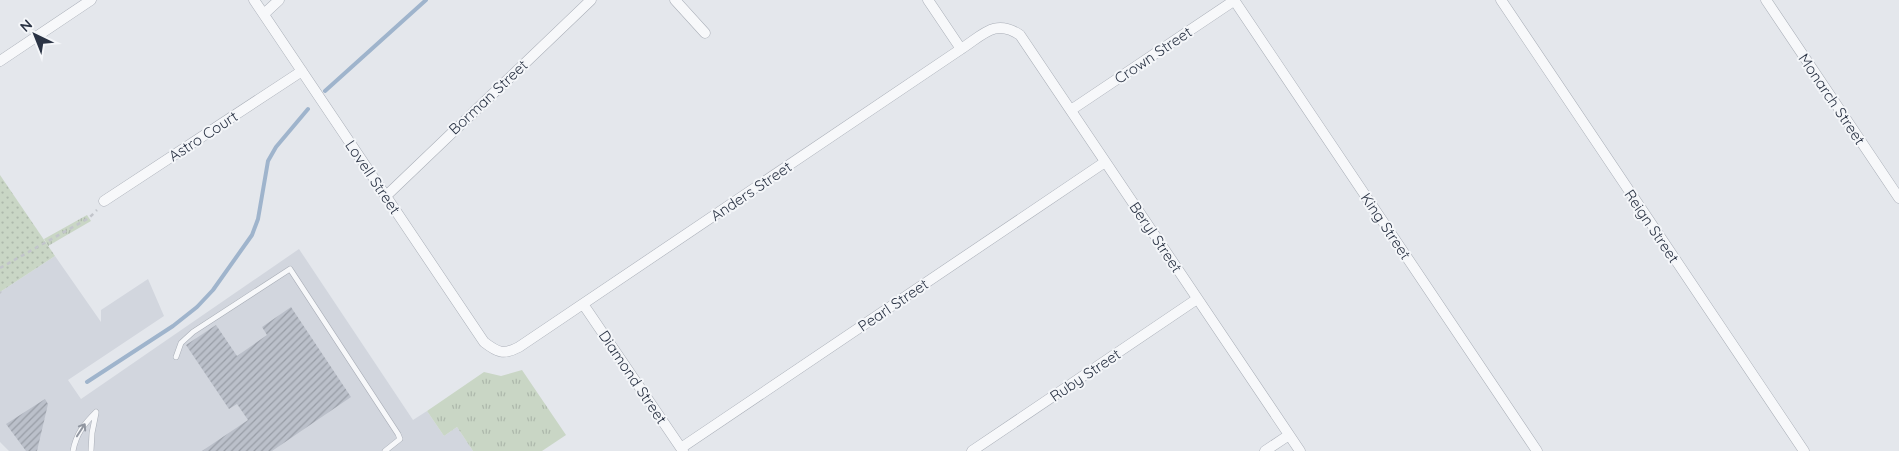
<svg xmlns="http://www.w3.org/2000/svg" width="1899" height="451" font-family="Quicksand,sans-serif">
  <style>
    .built { fill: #d2d6de }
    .grass { fill: url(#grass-tufts) }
    .park { fill: url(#park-dots) }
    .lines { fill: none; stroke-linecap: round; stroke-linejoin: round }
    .stream { stroke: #9fb4cc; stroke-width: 4 }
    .building { fill: url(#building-hatch) }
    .lane-casing { stroke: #a9aeb7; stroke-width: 6 }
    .street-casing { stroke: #a9aeb7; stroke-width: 11 }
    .path { stroke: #c2c5cb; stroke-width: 2.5; stroke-dasharray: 4 4; stroke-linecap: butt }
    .lane { stroke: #f7f8fa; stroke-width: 5 }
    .street { stroke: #f7f8fa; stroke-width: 10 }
    .oneway { stroke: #9196a0 }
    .labels { text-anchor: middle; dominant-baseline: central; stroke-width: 4; stroke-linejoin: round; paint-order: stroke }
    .street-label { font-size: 15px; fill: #2b3445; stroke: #f4f6f9 }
  </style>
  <defs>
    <pattern id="grass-tufts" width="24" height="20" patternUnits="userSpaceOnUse" patternTransform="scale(1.25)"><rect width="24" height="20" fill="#c9d6c5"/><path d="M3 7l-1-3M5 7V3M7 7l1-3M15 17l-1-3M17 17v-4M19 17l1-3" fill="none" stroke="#adb8ab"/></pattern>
    <pattern id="park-dots" width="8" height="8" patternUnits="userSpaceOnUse" patternTransform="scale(1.25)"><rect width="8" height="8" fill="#c9d6c5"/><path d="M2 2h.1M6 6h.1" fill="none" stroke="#adb8ab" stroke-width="1.8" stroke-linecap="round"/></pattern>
    <pattern id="building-hatch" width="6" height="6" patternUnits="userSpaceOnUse" patternTransform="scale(1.25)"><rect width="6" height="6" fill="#bbc0ca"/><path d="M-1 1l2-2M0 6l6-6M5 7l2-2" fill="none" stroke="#989da6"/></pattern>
  </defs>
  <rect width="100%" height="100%" fill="#e4e7ec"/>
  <path class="built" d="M299,249L413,420L427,411L444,436L457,427L473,451H9L0,442V292L55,256L101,322V310L148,279L164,316L68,380L81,399Z"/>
  <path class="grass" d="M87,215L91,221L48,246L44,239Z
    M522,370L566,435L542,451H473L457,427L444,436L427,411L484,372L501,376Z"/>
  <path class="park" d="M0,175L55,256L0,292Z"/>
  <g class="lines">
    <path class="stream" d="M325,91L426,0
      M87,382L173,326L197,307L213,290L252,235L258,219L268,161L276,147L308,109"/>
  </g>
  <path class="building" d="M291,307L351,397L272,451H202L248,420L237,404L229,409L186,345L216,325L237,356L267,335L262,327Z
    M45,399L48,404L37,451H26L6,424Z"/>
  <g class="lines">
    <defs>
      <path id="lane" d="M176,357L181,343L193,332L290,269L398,434L400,439L385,451
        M73,451C76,434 84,424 96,412
        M91,451L92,433L96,413"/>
      <path id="street" d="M254,0L484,342C498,353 504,355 519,347L961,49C983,35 995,18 1020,35L1300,451
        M675,0L705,33
        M928,0L961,49
        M1234,0L1537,451
        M1501,0L1804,451
        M1766,0L1899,198
        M264,14L279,0
        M0,61L91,0
        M1071,110L1235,0
        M386,196L591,0
        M104,201L302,71
        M583,304L683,451
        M681,448L1105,162
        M972,451L1197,299
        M1265,451L1289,435"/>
    </defs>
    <use href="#lane" class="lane-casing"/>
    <use href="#street" class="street-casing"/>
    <path class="path" d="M0,268L89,218L97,210
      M0,292L1,293"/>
    <use href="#lane" class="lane"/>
    <use href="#street" class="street"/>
  </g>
  <defs><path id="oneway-shaft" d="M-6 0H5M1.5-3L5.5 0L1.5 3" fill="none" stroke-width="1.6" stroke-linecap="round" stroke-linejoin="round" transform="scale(1.25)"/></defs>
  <use class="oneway" href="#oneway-shaft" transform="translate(81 430) rotate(-57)"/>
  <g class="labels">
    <g class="street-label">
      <text transform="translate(1153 55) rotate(-34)">Crown Street</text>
      <text transform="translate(488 97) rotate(-43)">Borman Street</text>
      <text transform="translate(1832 99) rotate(56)">Monarch Street</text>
      <text transform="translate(203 136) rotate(-33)">Astro Court</text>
      <text transform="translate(373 177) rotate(56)">Lovell Street</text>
      <text transform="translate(751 191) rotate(-34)">Anders Street</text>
      <text transform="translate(1386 226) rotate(56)">King Street</text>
      <text transform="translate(1652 226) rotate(56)">Reign Street</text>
      <text transform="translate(1156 237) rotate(56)">Beryl Street</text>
      <text transform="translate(893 305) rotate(-34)">Pearl Street</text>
      <text transform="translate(1085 375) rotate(-34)">Ruby Street</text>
      <text transform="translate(633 377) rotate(56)">Diamond Street</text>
    </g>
  </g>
  <g transform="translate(35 35) rotate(317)" stroke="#f4f6f9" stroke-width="4" paint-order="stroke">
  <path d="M0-4L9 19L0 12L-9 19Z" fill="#2b3445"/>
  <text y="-8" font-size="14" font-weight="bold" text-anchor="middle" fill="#2b3445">N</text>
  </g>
</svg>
